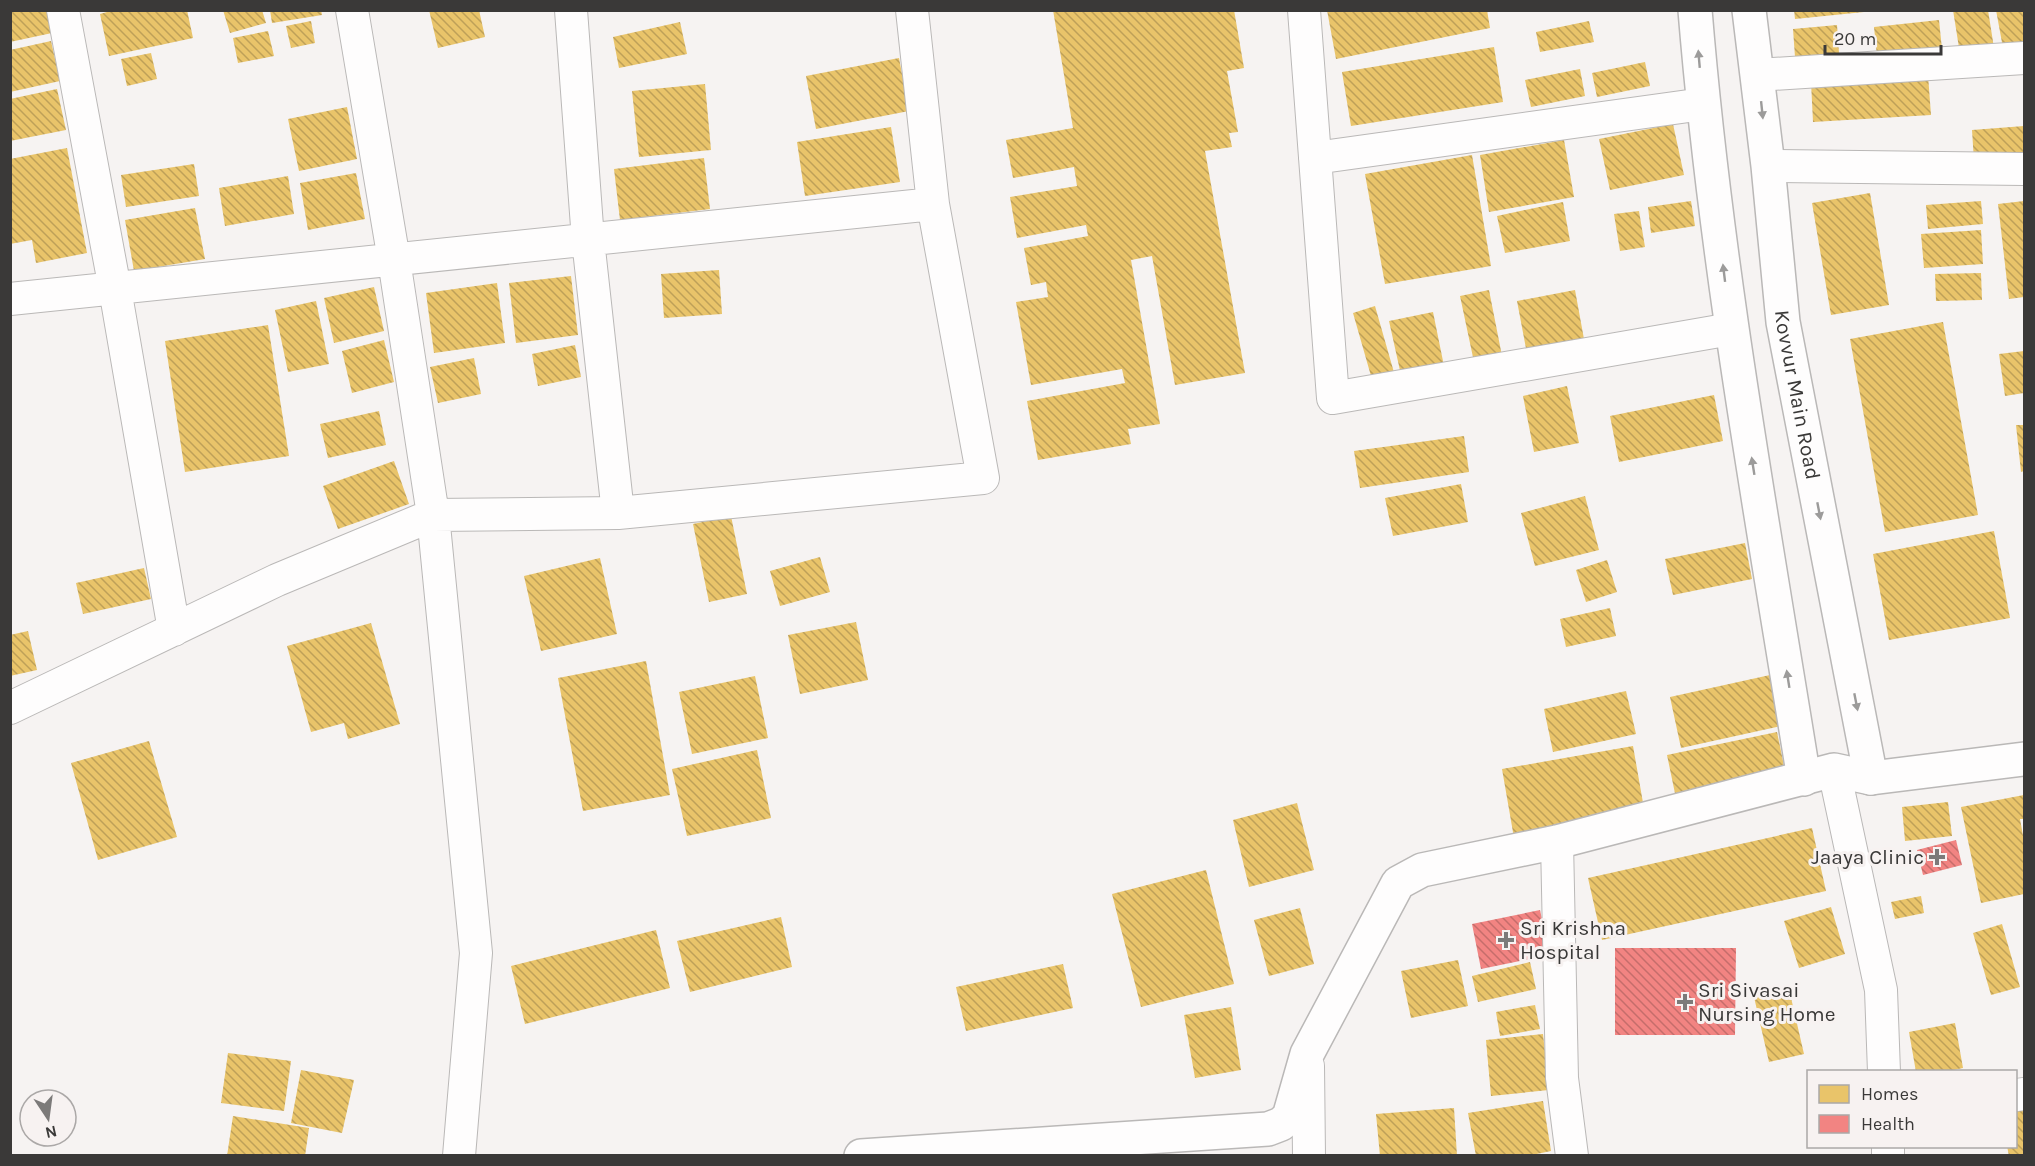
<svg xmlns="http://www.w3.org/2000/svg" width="2035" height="1166" font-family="Karla,sans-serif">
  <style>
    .homes { fill: url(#homes-back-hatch) }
    .health { fill: url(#health-back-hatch) }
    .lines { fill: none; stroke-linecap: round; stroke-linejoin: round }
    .minor-casing { stroke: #bab8b7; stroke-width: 34 }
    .tertiary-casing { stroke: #bab8b7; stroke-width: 36 }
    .secondary-casing { stroke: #bab8b7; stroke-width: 36 }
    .minor { stroke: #fefdfd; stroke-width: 32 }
    .tertiary { stroke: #fefdfd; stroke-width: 33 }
    .secondary { stroke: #fefdfd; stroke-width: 33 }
    .oneway { fill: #9c9b9a }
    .poi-dot { fill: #7c7a79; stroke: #f7f2f1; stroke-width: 2 }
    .labels { text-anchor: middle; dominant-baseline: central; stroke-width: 6; stroke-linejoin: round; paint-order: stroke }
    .street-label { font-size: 21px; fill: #3a3938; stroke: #f7f2f1 }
    .poi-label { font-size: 21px; fill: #3a3938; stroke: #f7f2f1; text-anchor: start }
  </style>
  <defs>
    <pattern id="homes-back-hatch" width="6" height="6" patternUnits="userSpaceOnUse" patternTransform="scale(1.5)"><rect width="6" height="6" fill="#e9c46a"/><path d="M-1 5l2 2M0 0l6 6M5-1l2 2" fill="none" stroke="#bea058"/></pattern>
    <pattern id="health-back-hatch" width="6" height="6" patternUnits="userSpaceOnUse" patternTransform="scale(1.5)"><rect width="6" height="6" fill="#f28482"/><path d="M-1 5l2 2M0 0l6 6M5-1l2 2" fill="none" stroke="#c56d6b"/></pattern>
  </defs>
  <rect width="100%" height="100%" fill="#f6f3f2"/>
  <path class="homes" d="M10,10H47L52,33L10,42Z
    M114,10H187L193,38L109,56L100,14Z
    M223,10H262L266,23L230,33Z
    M270,10H321L322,15L272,23Z
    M429,10H479L485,37L438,48Z
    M1053,10H1234L1244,68L1227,71L1238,132L1229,133L1232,147L1205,151L1245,373L1175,385L1152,256L1131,260L1160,424L1128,429L1131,444L1038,460L1027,401L1125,383L1122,369L1031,385L1016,302L1048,297L1046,282L1031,285L1024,248L1088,236L1086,225L1017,238L1010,197L1077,186L1074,167L1013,178L1006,140L1073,128Z
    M1327,10H1487L1490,28L1336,59Z
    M1794,10H1863L1864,12L1795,19Z
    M1953,10H1988L1994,48L1960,54Z
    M1996,10H2024V44L2003,48Z
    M1939,20L1943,59L1878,66L1874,27Z
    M311,21L315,43L291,48L286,26Z
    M1589,21L1594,42L1540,52L1536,32Z
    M680,22L687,54L619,68L613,37Z
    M1837,25L1839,53L1795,57L1793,29Z
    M268,31L274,56L238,63L233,38Z
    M51,41L60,81L10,92V50Z
    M1494,47L1503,102L1351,126L1342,72Z
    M151,53L157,79L127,86L121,59Z
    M899,58L909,111L816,129L806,76Z
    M1645,62L1650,86L1597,97L1592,73Z
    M1580,69L1585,96L1531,107L1525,80Z
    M1928,75L1931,115L1813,122L1811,82Z
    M705,84L711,150L639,157L632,91Z
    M57,89L66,130L10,141V99Z
    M347,107L357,159L299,171L288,119Z
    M1673,124L1684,175L1610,190L1599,139Z
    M2024,126V158L1974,161L1972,130Z
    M891,127L900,182L805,196L797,142Z
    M1564,140L1574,197L1489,212L1480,155Z
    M67,148L87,253L36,263L32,240L10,244V159Z
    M1472,155L1491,266L1385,284L1365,174Z
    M704,158L710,209L620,220L614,169Z
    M194,164L199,196L126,207L121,175Z
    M356,173L365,219L308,230L300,183Z
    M288,176L294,214L225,226L219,188Z
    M1870,193L1889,305L1831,315L1812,203Z
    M1691,201L1695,226L1651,233L1648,207Z
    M1981,201L1983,224L1928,229L1926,205Z
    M2024,201V297L2009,299L1998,204Z
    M1563,202L1570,241L1505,253L1497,216Z
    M195,208L205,259L134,271L125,220Z
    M1639,211L1645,247L1620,251L1614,214Z
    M1981,230L1983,264L1924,268L1921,234Z
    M719,270L722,314L664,318L661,274Z
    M1981,273L1982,300L1936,301L1935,274Z
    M571,276L578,335L516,343L509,283Z
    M497,283L505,343L434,353L426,293Z
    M374,287L384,331L334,343L324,298Z
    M1489,290L1502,356L1474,362L1460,296Z
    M1575,290L1586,350L1528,359L1517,301Z
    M316,301L329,364L288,372L275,310Z
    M1375,306L1395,376L1373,383L1353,313Z
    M1433,312L1444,366L1401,375L1389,321Z
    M1943,322L1978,515L1885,532L1850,339Z
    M268,325L289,456L185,472L165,341Z
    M384,340L394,382L352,393L342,351Z
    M575,345L581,377L538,386L532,354Z
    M2024,351V393L2005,396L1999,354Z
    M474,358L481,394L438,403L430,367Z
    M1567,386L1579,443L1534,452L1523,396Z
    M1714,395L1723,441L1619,462L1610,416Z
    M379,411L386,445L328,458L320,424Z
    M2016,425H2024V471L2021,472Z
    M1464,436L1469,472L1360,488L1354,451Z
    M394,461L409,504L338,529L323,486Z
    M1461,484L1468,522L1393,536L1385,498Z
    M1585,496L1599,550L1535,566L1521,513Z
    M731,516L747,594L709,602L693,524Z
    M1994,531L2010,618L1889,640L1873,554Z
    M1745,543L1752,579L1673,595L1665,559Z
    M820,557L830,592L780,606L770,571Z
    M600,558L617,634L541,651L524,576Z
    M1607,560L1617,592L1586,602L1576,570Z
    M144,568L151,599L83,614L76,583Z
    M1610,608L1616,636L1566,647L1560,619Z
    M856,622L868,680L800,694L788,635Z
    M371,623L400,724L348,739L344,723L311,732L287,646Z
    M28,631L37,670L10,676V635Z
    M646,661L670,795L583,811L558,678Z
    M1770,675L1781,726L1681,748L1670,697Z
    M755,676L768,738L692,754L679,692Z
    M1626,691L1636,734L1553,752L1544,709Z
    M1777,732L1787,780L1677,803L1667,755Z
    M149,741L177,837L98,860L71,763Z
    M1633,746L1645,814L1514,838L1502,769Z
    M757,750L771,818L687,836L672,769Z
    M2024,795V819H2020L2024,841V894L1981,903L1961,807Z
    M1948,802L1952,836L1905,841L1902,807Z
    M1297,803L1314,870L1249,887L1233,820Z
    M1812,828L1826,891L1602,940L1588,878Z
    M1206,870L1234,984L1141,1007L1112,894Z
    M1921,896L1924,913L1895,919L1891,902Z
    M1831,907L1845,954L1799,968L1784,921Z
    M1300,908L1314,964L1269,976L1254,920Z
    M781,917L792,967L690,992L677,941Z
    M2002,924L2020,987L1991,995L1973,933Z
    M656,930L670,988L525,1024L511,966Z
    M1458,960L1468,1006L1411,1018L1401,971Z
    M1530,962L1536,989L1478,1002L1472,976Z
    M1063,964L1073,1008L966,1031L956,987Z
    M1789,989L1804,1054L1769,1062L1754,997Z
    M1535,1005L1540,1029L1500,1036L1496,1012Z
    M1231,1007L1241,1070L1195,1078L1184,1015Z
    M1955,1023L1963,1068L1944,1072H1916L1909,1032Z
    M1543,1034L1549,1090L1491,1096L1486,1040Z
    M228,1053L291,1061L284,1111L221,1103Z
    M301,1070L354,1080L342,1133L291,1123Z
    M1543,1101L1551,1151L1527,1156H1476L1468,1113Z
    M2024,1105V1156H2009L2007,1146H2016V1106Z
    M1454,1108L1457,1156H1380L1376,1114Z
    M233,1116L309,1128L305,1156H227Z"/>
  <path class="health" d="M1956,840L1962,865L1923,875L1917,850Z
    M1540,910L1550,955L1481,969L1472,924Z
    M1615,948H1736L1735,1035H1615Z"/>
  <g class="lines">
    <defs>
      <path id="minor" d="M63,10L115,289L174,630
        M352,10L394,260L433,515L476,953L459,1156
        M571,10L588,240L618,513
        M1304,10L1333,398L1731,329
        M1757,75L2024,58
        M1315,158L1703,104
        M1768,166L2024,169
        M10,299L933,204
        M10,708L277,580L433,515L618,513L983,478L933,204L912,10
        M1834,770L1881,990L1884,1072
        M1557,842L1562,1078L1572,1156
        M1308,1066L1309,1156
        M2016,1095L2024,1094
        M1888,1146V1156"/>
      <g id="tertiary">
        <path d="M1695,10C1716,268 1763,523 1804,779"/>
        <path id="s1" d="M1749,10L1768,166L1783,322L1871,778"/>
      </g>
      <path id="secondary" d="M861,1156L1268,1129L1281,1124L1289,1117L1307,1054L1398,883L1422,870L1557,842L1834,770L1871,778L2024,759"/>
    </defs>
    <use href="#minor" class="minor-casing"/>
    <use href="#tertiary" class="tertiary-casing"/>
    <use href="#secondary" class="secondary-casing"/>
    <use href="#minor" class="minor"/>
    <use href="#tertiary" class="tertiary"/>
    <use href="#secondary" class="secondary"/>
  </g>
  <defs><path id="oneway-solid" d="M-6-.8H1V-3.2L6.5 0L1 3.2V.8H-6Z" transform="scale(1.5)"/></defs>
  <g class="oneway">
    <use href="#oneway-solid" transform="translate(1699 59) rotate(-95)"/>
    <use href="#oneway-solid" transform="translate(1762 110) rotate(84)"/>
    <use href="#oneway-solid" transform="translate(1724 273) rotate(-97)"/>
    <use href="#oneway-solid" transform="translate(1753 466) rotate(-99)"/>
    <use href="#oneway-solid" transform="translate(1819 511) rotate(79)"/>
    <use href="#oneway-solid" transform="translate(1788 679) rotate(-99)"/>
    <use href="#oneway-solid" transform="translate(1856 702) rotate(79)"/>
  </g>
  <g class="poi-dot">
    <path d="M1934 848h6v6h6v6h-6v6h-6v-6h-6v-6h6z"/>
    <path d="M1503 931h6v6h6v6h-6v6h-6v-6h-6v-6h6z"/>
    <path d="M1682 993h6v6h6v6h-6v6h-6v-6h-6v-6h6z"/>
  </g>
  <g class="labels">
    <g class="street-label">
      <text stroke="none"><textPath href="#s1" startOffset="388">Kovvur Main Road</textPath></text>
    </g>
    <g class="poi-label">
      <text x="1924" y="857" text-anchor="end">Jaaya Clinic</text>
      <text x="1520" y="928">Sri Krishna<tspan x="1520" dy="24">Hospital</tspan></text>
      <text x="1698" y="990">Sri Sivasai<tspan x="1698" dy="24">Nursing Home</tspan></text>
    </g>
  </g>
  <rect width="2035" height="1166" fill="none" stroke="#3a3938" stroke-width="24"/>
  <rect x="1807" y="1070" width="210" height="78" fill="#f7f2f1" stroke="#aba8a7" stroke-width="1.5"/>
  <rect x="1819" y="1085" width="30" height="18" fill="#e9c46a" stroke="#aba8a7" stroke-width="1.5"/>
  <text x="1861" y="1100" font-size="18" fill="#3a3938">Homes</text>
  <rect x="1819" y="1115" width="30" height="18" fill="#f28482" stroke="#aba8a7" stroke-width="1.5"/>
  <text x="1861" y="1130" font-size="18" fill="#3a3938">Health</text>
  <g transform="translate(48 1118) rotate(167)"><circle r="28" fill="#f7f2f1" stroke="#aba8a7" stroke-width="1.5"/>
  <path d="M0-4.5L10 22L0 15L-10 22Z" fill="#7c7a79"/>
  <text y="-9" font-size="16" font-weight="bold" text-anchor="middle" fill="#3a3938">N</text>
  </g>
  <path d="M1825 45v9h116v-9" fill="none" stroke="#3a3938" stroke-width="3"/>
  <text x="1834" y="45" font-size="18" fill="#3a3938" stroke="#f7f2f1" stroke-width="4.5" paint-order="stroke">20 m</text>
</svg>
